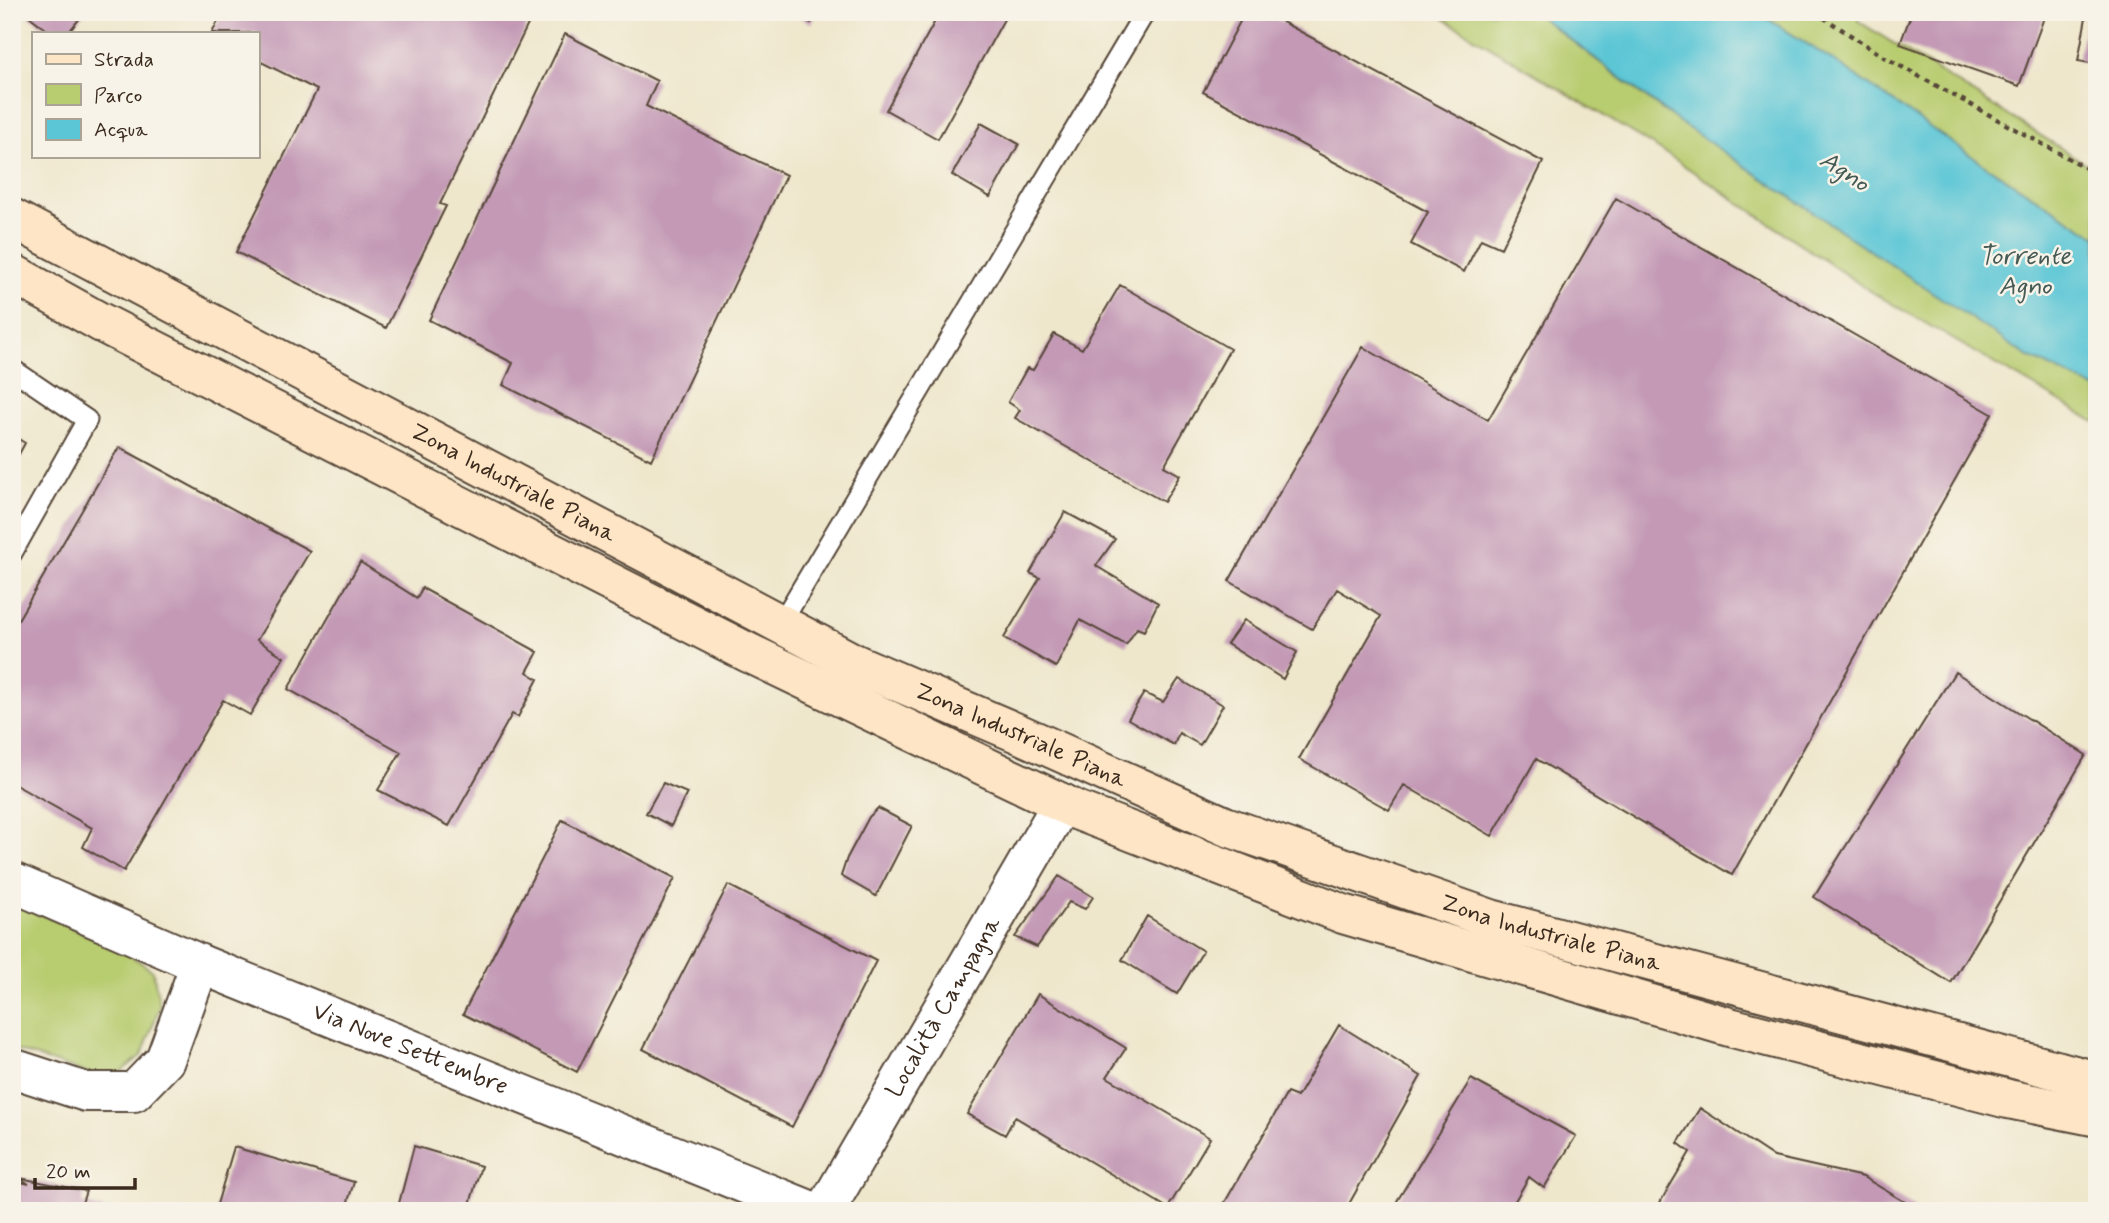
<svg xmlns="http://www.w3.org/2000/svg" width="2109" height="1223" font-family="Mynerve,sans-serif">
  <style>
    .green { fill: #b8cc70; stroke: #7a7b47; stroke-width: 2 }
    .water { fill: #5bc6d5; stroke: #4b787a; stroke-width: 2 }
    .building { fill: #c399b5 }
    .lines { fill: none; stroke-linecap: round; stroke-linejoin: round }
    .service-casing { stroke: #564638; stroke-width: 23 }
    .minor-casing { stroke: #564638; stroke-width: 42 }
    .secondary-casing { stroke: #564638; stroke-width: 42 }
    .path { stroke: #564638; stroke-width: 4.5; stroke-dasharray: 5 5; stroke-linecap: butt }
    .service { stroke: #fff; stroke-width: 19 }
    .minor { stroke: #fff; stroke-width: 38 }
    .secondary { stroke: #fde5c5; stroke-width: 38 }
    .labels { text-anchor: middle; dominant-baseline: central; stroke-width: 5; stroke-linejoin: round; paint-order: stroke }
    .street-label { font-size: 24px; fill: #3b2a1e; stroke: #f7f3e8 }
    .water-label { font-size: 26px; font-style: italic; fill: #455955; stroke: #f7f3e8 }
  </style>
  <rect width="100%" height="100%" fill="#f7f3e8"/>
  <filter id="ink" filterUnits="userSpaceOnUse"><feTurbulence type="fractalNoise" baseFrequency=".0143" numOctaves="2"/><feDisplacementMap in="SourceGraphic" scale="14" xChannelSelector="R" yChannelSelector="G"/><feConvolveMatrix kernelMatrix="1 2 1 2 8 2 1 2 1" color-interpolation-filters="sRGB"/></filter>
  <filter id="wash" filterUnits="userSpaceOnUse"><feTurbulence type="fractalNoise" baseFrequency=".00686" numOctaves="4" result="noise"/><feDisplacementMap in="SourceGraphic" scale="28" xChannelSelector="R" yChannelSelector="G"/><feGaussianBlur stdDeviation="1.57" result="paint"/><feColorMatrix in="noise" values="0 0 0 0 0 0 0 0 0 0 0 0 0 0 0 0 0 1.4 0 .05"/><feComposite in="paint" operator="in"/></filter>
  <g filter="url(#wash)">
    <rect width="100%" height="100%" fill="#efe7cc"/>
    <path class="green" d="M1433,12H1534L1661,109L2027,356L2097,389V423L1870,291L1670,156Z
      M1757,12H1861L1858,21L2097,171V237L1980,162L1837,63Z
      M12,901L124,951L153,971L160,1006L142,1055L117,1075L90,1074L12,1049Z"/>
    <path class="water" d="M1534,12H1757L1837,63L1980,162L2097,237V389L2027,356L1679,122Z"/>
    <g id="blocks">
      <path class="building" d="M24,12H85L68,33H51Z
        M223,12H534L440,204L446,206L386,328L236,252L317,90L257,60V33H212Z
        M790,12H817L811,23Z
        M940,12H1008L938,139L886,110Z
        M1245,12H1264L1543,162L1501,248L1481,239L1464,272L1411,244L1428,212L1203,92Z
        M1912,12H2046L2019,86L1900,44Z
        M2087,12H2097V64L2078,61Z
        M565,34L657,81L646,106L786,175L651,460L503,385L513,363L429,320Z
        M981,123L1019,144L990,197L952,175Z
        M1616,198L1992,414L1732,875L1536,759L1492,836L1404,785L1389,810L1299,759L1381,616L1337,589L1312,629L1229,581L1363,347L1488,420Z
        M1120,285L1230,349L1164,466L1180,475L1164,502L1015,418L1020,410L1008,402L1027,368L1033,370L1054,334L1082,349Z
        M12,435L25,443L12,467Z
        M119,447L310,551L257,640L284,657L250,715L223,700L124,871L83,847L92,828L12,783V630Z
        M1065,512L1115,539L1096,566L1158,603L1144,631L1137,628L1126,645L1080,620L1056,667L1004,638L1040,578L1030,573Z
        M360,562L417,598L422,588L538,652L527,672L538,679L518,717L512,714L449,826L378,790L401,752L288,689Z
        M1244,620L1297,652L1283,679L1227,644Z
        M1955,672L2086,755L1951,983L1814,897Z
        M1179,679L1223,705L1200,745L1179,733L1174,745L1128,719L1144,693L1163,702Z
        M663,783L687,793L671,826L646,813Z
        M878,808L912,826L876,896L841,876L847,858L869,817Z
        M562,820L675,878L577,1072L463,1014Z
        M1059,876L1093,897L1085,909L1069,902L1037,947L1015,937Z
        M728,885L876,961L792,1127L643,1049Z
        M1147,916L1203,951L1177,994L1122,960Z
        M1038,994L1126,1048L1107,1077L1210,1138L1168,1208L1015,1117L1005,1135L967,1114Z
        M1339,1025L1421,1076L1345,1211H1220L1287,1093L1297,1097Z
        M1471,1079L1576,1136L1544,1188L1529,1177L1509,1211H1391Z
        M1700,1108L1774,1157L1863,1177L1915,1208L1913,1211H1655L1690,1152L1678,1143Z
        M414,1146L481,1166L468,1211H397Z
        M234,1147L354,1182L345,1211H215Z
        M20,1178L86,1191L82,1203L107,1211H12V1180L29,1184Z"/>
    </g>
  </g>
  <g filter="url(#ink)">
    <use href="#blocks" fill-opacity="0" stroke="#564638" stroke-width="2"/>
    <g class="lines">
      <defs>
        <path id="service" d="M12,369L87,420L12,553
          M780,625L1145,12"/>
        <g id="minor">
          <path id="s1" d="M12,882L200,964L812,1211"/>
          <path d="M12,1068L86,1092H134L165,1060L200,964"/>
          <path id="s2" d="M825,1211L1062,803"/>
        </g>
        <g id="secondary">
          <path id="s3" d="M12,218L856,664L1022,735L1225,826L1491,919L2097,1081"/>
          <path d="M12,273L100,322L747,652L1076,810L1343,914L1733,1028L2008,1099L2097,1117"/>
        </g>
      </defs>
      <use href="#service" class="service-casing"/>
      <use href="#minor" class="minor-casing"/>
      <use href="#secondary" class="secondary-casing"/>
      <path class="path" d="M1815,12L1884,57L2097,174"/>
      <use href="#service" class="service"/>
      <use href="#minor" class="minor"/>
      <use href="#secondary" class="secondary"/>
    </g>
  </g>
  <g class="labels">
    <g class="street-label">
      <text stroke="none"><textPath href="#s3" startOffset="567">Zona Industriale Piana</textPath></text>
      <text stroke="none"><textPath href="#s3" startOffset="1134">Zona Industriale Piana</textPath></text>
      <text stroke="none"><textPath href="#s3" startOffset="1701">Zona Industriale Piana</textPath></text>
      <text stroke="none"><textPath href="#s2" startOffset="236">Località Campagna</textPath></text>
      <text stroke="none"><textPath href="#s1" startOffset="432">Via Nove Settembre</textPath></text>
    </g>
    <g class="water-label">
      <text transform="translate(1844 172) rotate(33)">Agno</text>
      <text x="2025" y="257">Torrente<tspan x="2025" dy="30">Agno</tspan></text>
    </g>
  </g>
  <rect width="2109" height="1223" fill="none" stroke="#f7f3e8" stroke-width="42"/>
  <rect x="32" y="32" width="228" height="126" fill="#f7f3e8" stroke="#aca397" stroke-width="2"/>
  <rect x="46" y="54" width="35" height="10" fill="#fde5c5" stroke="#aca397" stroke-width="2"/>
  <text x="94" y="66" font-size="21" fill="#3b2a1e">Strada</text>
  <rect x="46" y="84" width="35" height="21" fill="#b8cc70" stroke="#aca397" stroke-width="2"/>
  <text x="94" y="102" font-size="21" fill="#3b2a1e">Parco</text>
  <rect x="46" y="119" width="35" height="21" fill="#5bc6d5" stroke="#aca397" stroke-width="2"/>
  <text x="94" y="136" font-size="21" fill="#3b2a1e">Acqua</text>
  <path d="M35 1178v10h100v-10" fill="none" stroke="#3b2a1e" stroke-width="3.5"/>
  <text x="46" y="1178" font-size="21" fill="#3b2a1e" stroke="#f7f3e8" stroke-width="5" paint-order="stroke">20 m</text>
</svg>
